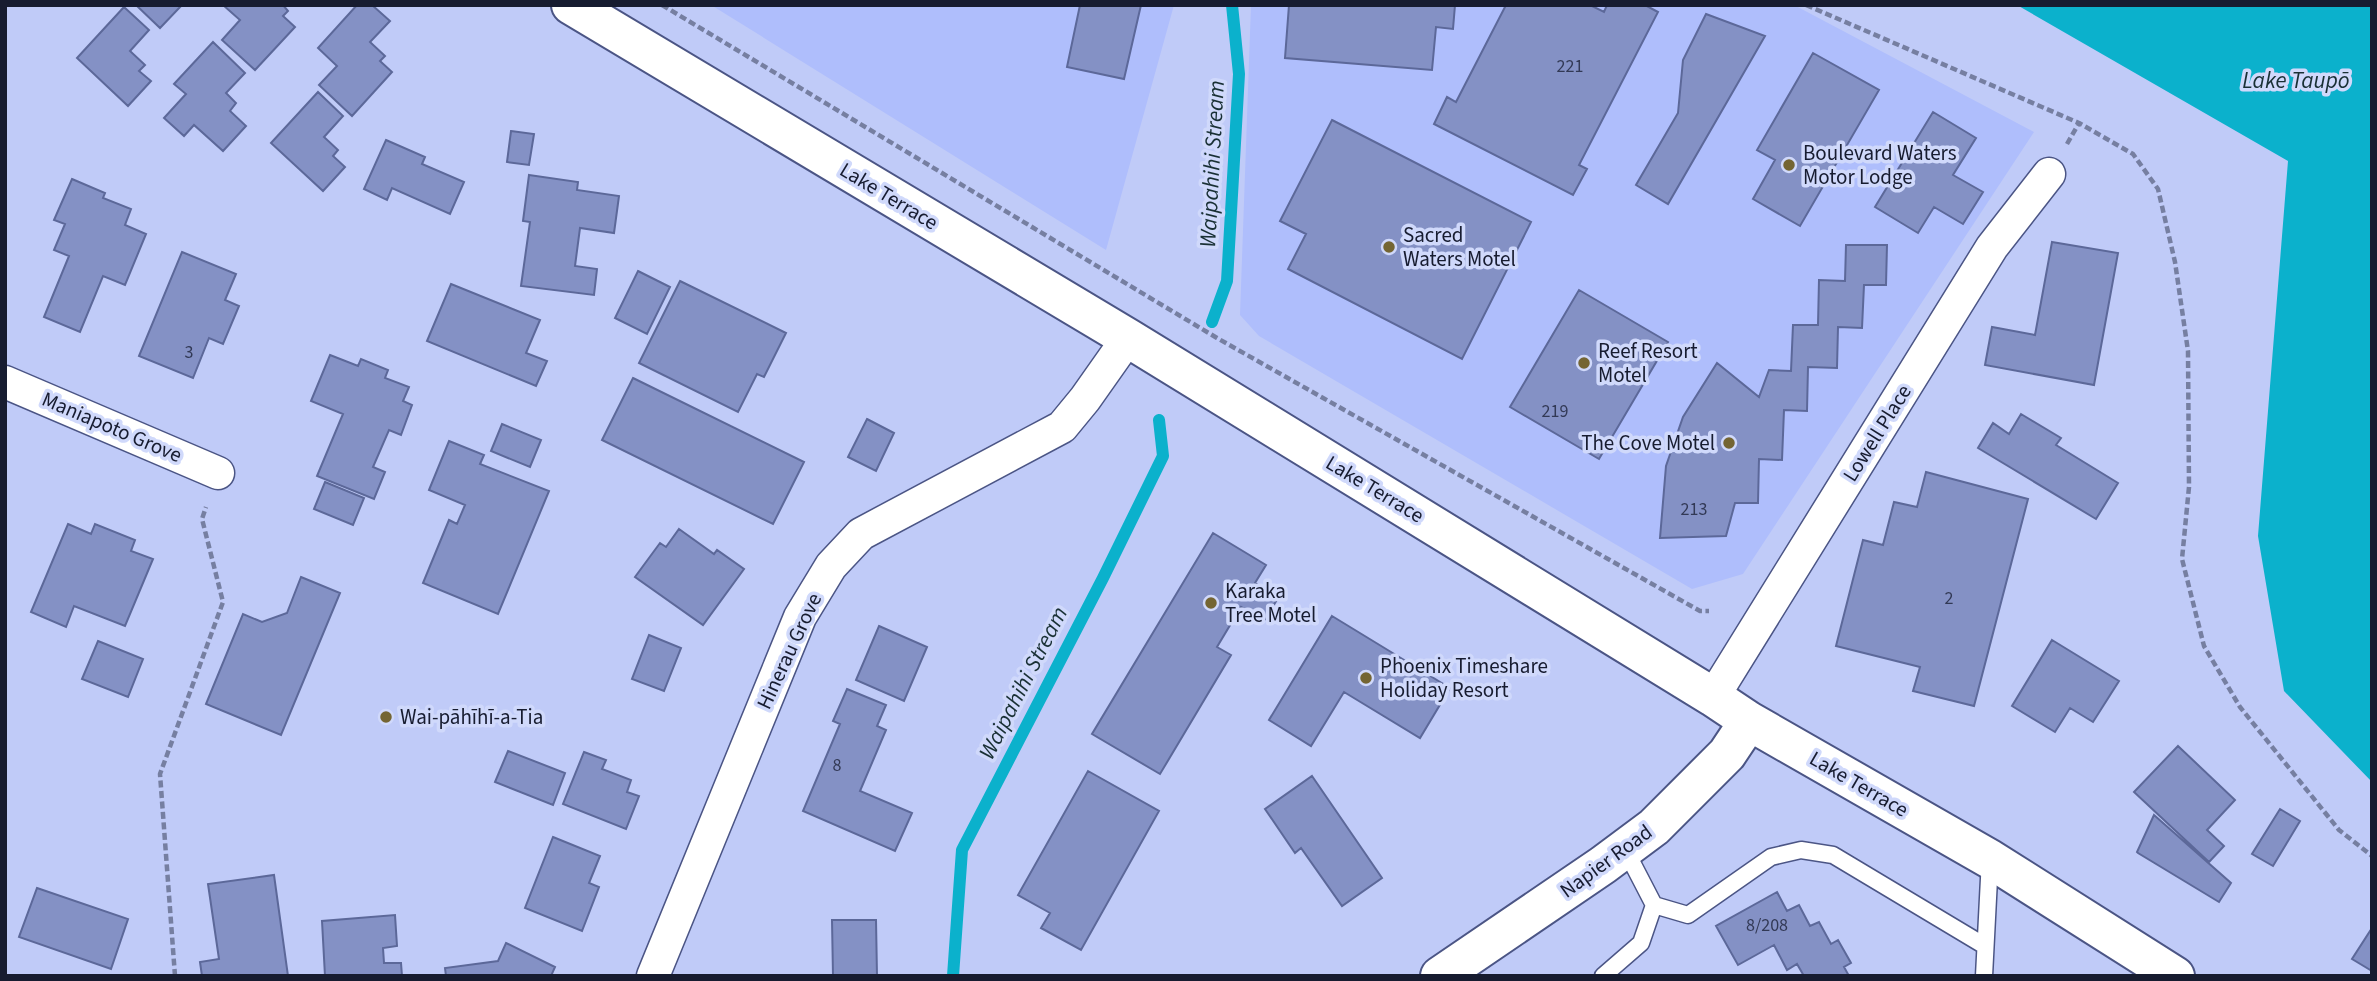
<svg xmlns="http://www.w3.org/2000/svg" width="2377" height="981" font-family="'Source Sans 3',sans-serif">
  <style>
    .built { fill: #afbefc }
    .water { fill: #0bb1cc }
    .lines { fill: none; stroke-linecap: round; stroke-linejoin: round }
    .stream { stroke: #0bb1cc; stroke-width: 12 }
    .building { fill: #8491c5; stroke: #5c6899; stroke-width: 2 }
    .lane-casing { stroke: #4b5585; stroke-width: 19 }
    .street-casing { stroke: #4b5585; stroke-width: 35 }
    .secondary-casing { stroke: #4b5585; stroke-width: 42 }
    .path { stroke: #767fa1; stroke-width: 4.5; stroke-dasharray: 7 3.5; stroke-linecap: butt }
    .lane { stroke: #fff; stroke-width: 16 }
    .street { stroke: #fff; stroke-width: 32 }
    .secondary { stroke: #fff; stroke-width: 38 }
    .poi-dot { fill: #746533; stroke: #d0d9fb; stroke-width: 2.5 }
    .labels { text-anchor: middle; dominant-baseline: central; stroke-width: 7; stroke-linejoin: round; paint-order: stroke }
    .number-label { font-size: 18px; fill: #323955 }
    .poi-label { font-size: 21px; fill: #171c30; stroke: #d0d9fb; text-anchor: start }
    .street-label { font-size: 21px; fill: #171c30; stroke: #d0d9fb }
    .water-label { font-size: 23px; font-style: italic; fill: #193035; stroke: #d0d9fb }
  </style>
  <rect width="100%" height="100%" fill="#c0cbf8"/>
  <path class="built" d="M711,5H1174L1106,250Z
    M1251,5H1794L2034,132L1743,574L1692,589L1259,336L1240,315Z"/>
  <path class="water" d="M2017,5H2372V782L2284,691L2258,536L2288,161Z"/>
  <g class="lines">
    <path class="stream" d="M1212,322L1227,281L1239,74L1232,5
      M953,976L962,850L1103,578L1163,456L1159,420"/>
  </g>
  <path class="building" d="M136,5H182L160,28Z
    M223,5H283L288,11L283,16L295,27L255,70L222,40L240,20Z
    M357,5H372L390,21L370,42L385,56L380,61L392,72L352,116L319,85L337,66L318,48Z
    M1080,5H1141L1124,79L1067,67Z
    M1289,5H1455L1453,29L1436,27L1432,70L1285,58Z
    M1506,5H1590L1604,12L1607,5H1645L1658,12L1579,165L1587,169L1573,195L1434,124L1447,97L1456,102Z
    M124,7L149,30L130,51L145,65L139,71L151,81L128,106L77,58Z
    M1706,14L1765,36L1668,204L1636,185L1678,113L1683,60Z
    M213,42L245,73L226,93L236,103L230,111L246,126L223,151L194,125L184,136L164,118L186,94L174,84Z
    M1813,53L1879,90L1800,226L1753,199L1775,160L1757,150Z
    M318,92L343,116L324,137L338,150L333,156L345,167L323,191L271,143Z
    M1933,112L1976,138L1953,175L1983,192L1963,224L1934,207L1918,233L1875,207Z
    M1332,120L1531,222L1462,359L1288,269L1306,234L1280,221Z
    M511,131L534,134L529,165L507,162Z
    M386,140L425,157L422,164L464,182L450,214L392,188L387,200L364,189Z
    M529,175L578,182L577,190L619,196L614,233L580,228L575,266L597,269L594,295L521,286L530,222L523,221Z
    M72,179L105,193L103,198L131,209L125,225L146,234L125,285L103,276L80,332L44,317L69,256L54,250L65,224L54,220Z
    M2052,242L2118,253L2094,385L1985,365L1992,327L2035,335Z
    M1846,245H1887L1886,285H1864L1862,328L1838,327L1837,368L1808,367L1807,411L1784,410L1782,460L1759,459L1758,503H1735L1726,536L1660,538L1666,466L1683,417L1717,363L1759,397L1769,370L1791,371L1793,325H1818L1819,280L1845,281Z
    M182,252L236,274L225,300L239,306L223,344L209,338L193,378L139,356Z
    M638,271L670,287L647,334L615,318Z
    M680,281L786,333L764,377L757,374L738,412L639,363Z
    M451,284L540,320L526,353L547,361L536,386L427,341Z
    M1579,290L1668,342L1599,459L1510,407Z
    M330,355L358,366L361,359L388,370L385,378L409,387L403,401L412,405L401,435L389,430L373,467L385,472L374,499L317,476L343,414L311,401Z
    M633,378L804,462L773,524L602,440Z
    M2021,414L2061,438L2056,445L2118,483L2096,519L1978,448L1993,423L2009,434Z
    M867,419L894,433L876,471L848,457Z
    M502,424L541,440L530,467L491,451Z
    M449,441L484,455L480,464L549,491L498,614L423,583L449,520L457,524L465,505L429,490Z
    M1926,472L2028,499L1974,706L1913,691L1920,667L1836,646L1863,540L1883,545L1894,502L1917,507Z
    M325,482L364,498L353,525L314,509Z
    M68,524L91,534L95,524L135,540L131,551L153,559L125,626L74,606L66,627L31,612Z
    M679,529L714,554L717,550L744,569L703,625L635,577L660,543L666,547Z
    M1213,533L1266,565L1255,583L1278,598L1264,621L1241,607L1217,647L1231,655L1160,774L1092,734Z
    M301,577L340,593L281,735L206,704L243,614L262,622L287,613Z
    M1332,616L1450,688L1420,738L1344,692L1311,746L1269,720Z
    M879,626L927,647L904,701L856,680Z
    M649,635L681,648L664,691L632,679Z
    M2052,640L2119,681L2093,722L2070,708L2055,732L2012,706Z
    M98,641L143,659L128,697L82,679Z
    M847,689L886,705L877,726L886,730L860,791L912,813L895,851L803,811L840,724L833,721Z
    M2178,746L2235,800L2207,830L2224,846L2209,862L2134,792Z
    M508,751L565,773L553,805L495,782Z
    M584,752L606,760L602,769L631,780L627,792L639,796L626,829L563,804Z
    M1088,771L1159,811L1081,950L1041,928L1050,913L1018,895Z
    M1312,776L1382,878L1342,906L1301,848L1295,853L1265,809Z
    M2280,809L2300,821L2273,866L2252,854Z
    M2154,815L2231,883L2219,902L2138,853L2137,852Z
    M553,837L600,856L589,883L599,887L582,931L525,908Z
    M274,875L288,976H202L200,962L219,959L208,884Z
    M37,888L128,919L111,969L19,937Z
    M1777,892L1787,911L1799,905L1810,926L1819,922L1831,944L1838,940L1851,963L1844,967L1849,976H1804L1797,964L1787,970L1774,945L1738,965L1716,926Z
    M395,915L397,946L383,948L384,963H401L402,976H325L322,921Z
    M832,920H876L877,976H833Z
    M2372,928V971L2352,959Z
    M506,943L555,967L551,976H446L445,968L498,961Z"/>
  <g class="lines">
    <defs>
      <path id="lane" d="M1654,905L1688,915L1771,857L1801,850L1833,855L1985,946
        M1603,976L1641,943L1654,905L1625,849
        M1984,976L1990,859"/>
      <path id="street" d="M5,382L218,473
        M1713,697L1992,247L2049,174
        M653,976L800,617L831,566L861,534L1062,427L1085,399L1128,338"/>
      <path id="secondary" d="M571,5L1128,338L1713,697L1749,721L1990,859L2175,976
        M1440,976L1603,865L1654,827L1727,754L1749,721"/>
    </defs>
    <use href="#lane" class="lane-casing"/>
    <use href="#street" class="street-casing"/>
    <use href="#secondary" class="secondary-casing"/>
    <path class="path" d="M662,5L1217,338L1700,611H1709
      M1806,5L2079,123L2133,154L2158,189L2175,262L2188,351L2189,487L2182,559L2204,646L2240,707L2339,830L2372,856
      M2067,144L2079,123
      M175,976L160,774L223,602L202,519L206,507"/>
    <use href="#lane" class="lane"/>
    <use href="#street" class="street"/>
    <use href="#secondary" class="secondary"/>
  </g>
  <g class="poi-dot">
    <circle cx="1789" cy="165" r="7"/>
    <circle cx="1389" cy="247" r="7"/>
    <circle cx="1584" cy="363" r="7"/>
    <circle cx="1729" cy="443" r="7"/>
    <circle cx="1211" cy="603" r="7"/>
    <circle cx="1366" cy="678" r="7"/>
    <circle cx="386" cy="717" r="7"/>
  </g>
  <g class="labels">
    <g class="number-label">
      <text x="1570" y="66">221</text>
      <text x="189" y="352">3</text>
      <text x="1555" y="411">219</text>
      <text x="1694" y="509">213</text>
      <text x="1949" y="598">2</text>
      <text x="837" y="765">8</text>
      <text x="1767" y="925">8/208</text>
    </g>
    <g class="poi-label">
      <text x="1803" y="153">Boulevard Waters<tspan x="1803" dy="24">Motor Lodge</tspan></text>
      <text x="1403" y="235">Sacred<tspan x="1403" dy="24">Waters Motel</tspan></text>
      <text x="1598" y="351">Reef Resort<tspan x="1598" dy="24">Motel</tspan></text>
      <text x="1715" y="443" text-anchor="end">The Cove Motel</text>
      <text x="1225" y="591">Karaka<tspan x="1225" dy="24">Tree Motel</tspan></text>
      <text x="1380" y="666">Phoenix Timeshare<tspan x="1380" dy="24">Holiday Resort</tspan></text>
      <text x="400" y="717">Wai-pāhīhī-a-Tia</text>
    </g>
    <g class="street-label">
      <text transform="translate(889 196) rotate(31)">Lake Terrace</text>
      <text transform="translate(112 427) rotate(23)">Maniapoto Grove</text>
      <text transform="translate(1877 433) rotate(-58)">Lowell Place</text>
      <text transform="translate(1375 489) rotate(31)">Lake Terrace</text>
      <text transform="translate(789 651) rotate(-65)">Hinerau Grove</text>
      <text transform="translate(1859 784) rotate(30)">Lake Terrace</text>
      <text transform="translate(1606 861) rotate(-36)">Napier Road</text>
    </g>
    <g class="water-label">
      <text x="2296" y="80">Lake Taupō</text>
      <text transform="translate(1212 164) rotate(-87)">Waipahihi Stream</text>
      <text transform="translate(1023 683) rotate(-63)">Waipahihi Stream</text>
    </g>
  </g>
  <rect width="2377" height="981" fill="none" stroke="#171c30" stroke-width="14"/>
</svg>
